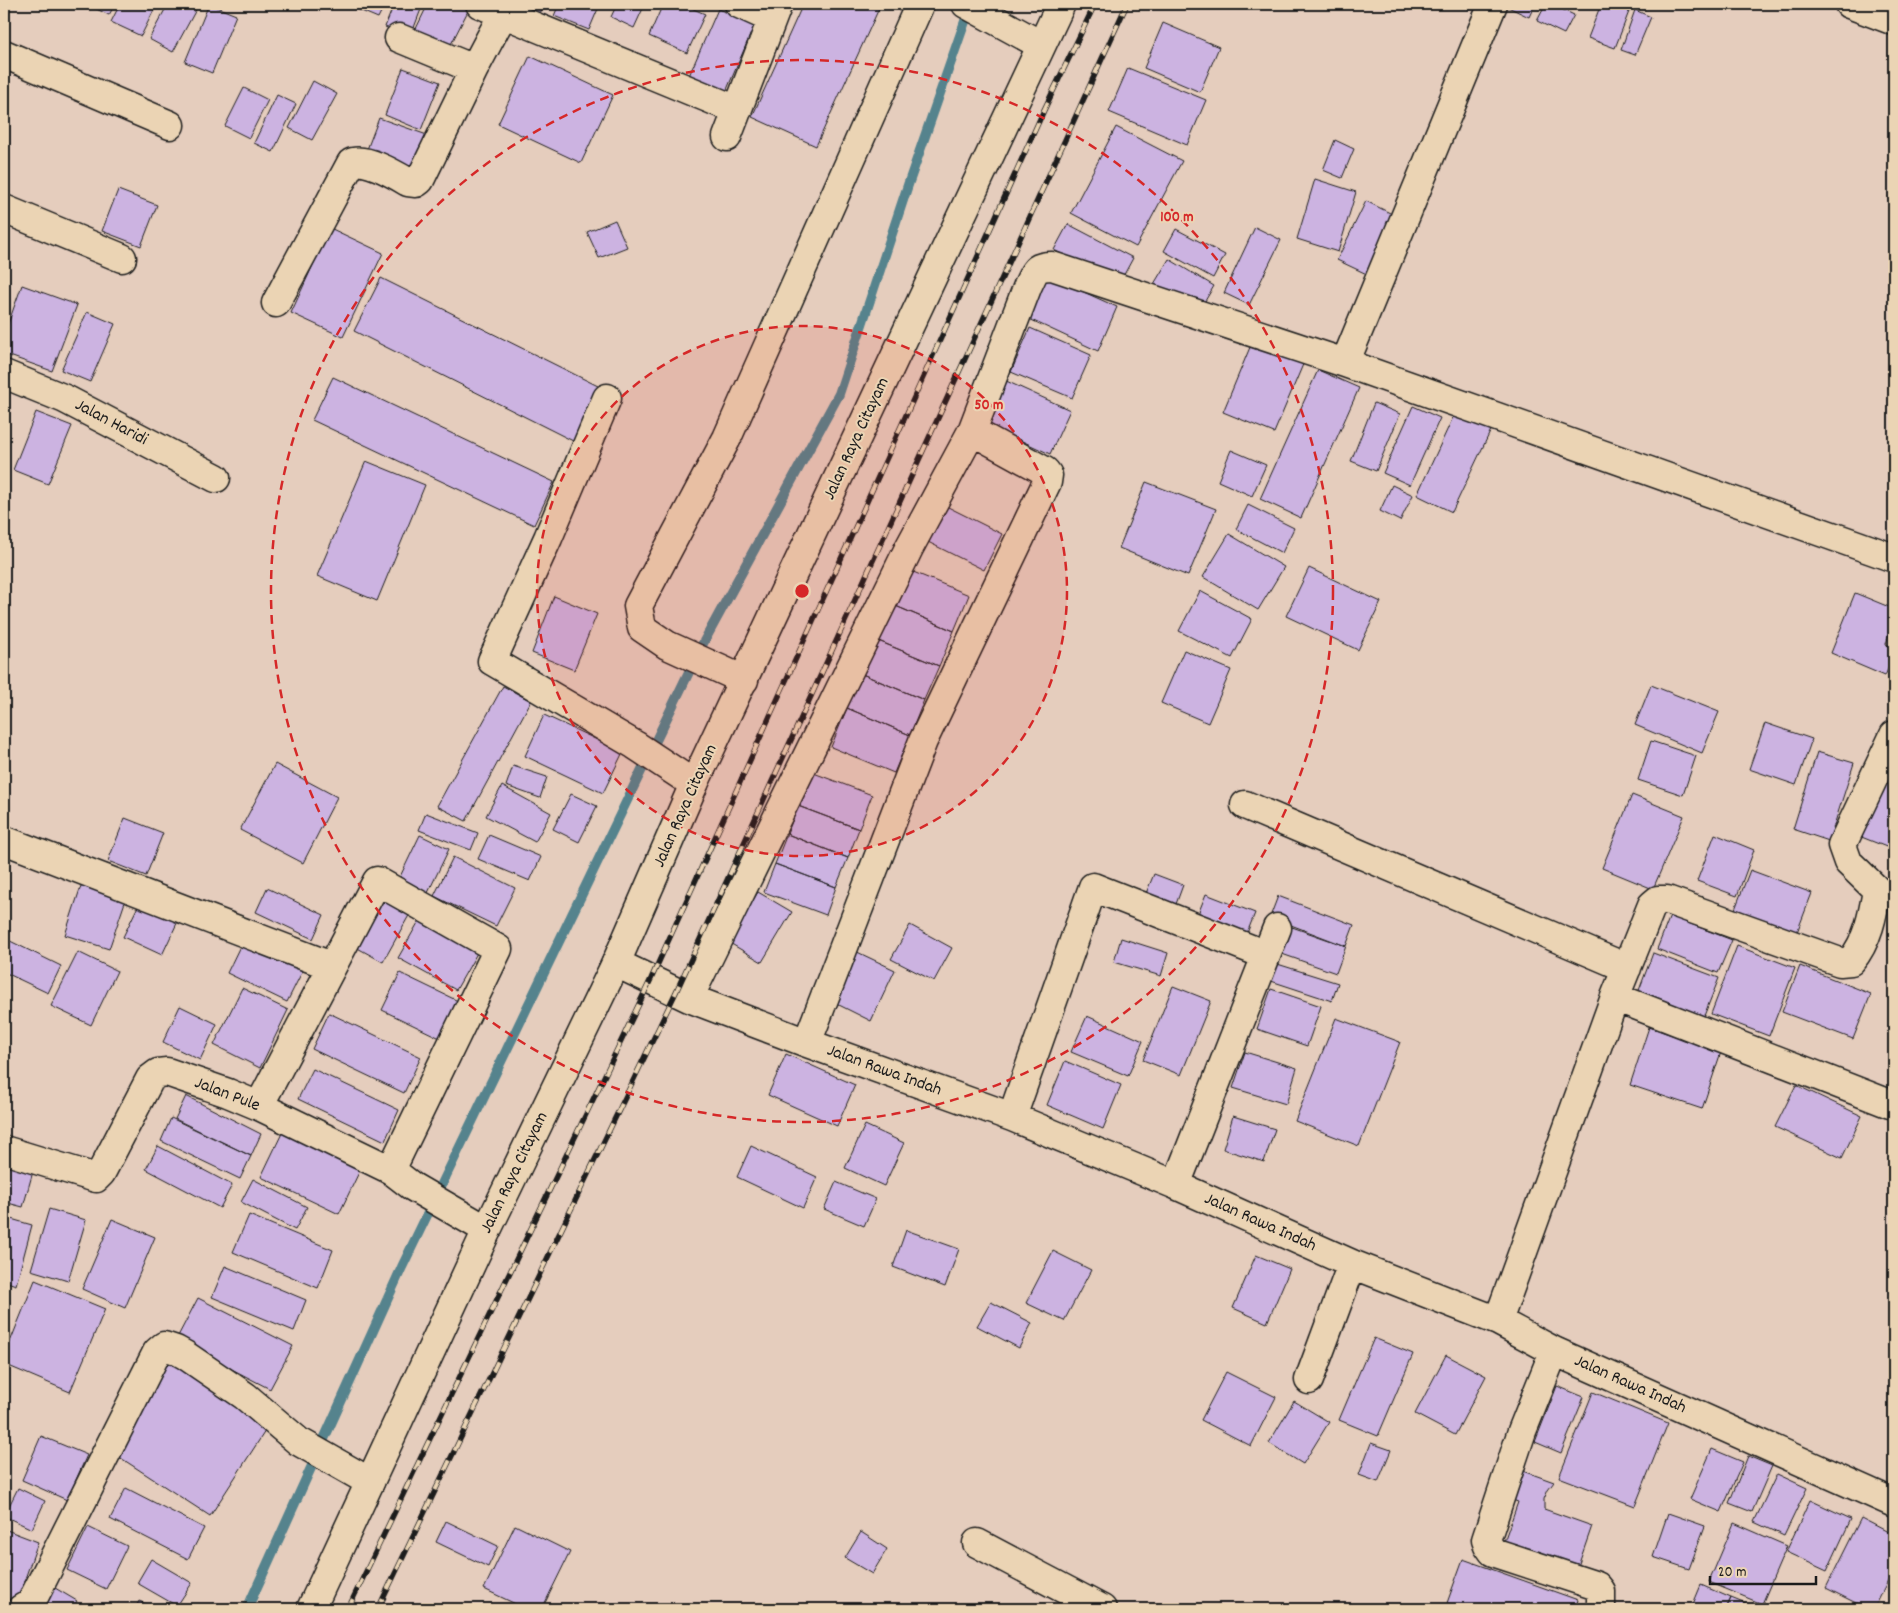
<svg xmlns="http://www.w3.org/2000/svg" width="1898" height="1613" font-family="Dekko,sans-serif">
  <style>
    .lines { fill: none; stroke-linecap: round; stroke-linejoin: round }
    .stream { stroke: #55838d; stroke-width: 10 }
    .building { fill: #ccb3e1; stroke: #1c1c1c }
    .minor-casing { stroke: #1c1c1c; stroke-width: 31 }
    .primary-casing { stroke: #1c1c1c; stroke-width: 31 }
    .minor { stroke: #ebd4b4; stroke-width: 28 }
    .primary { stroke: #ebd4b4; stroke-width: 28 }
    .rail-casing { stroke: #1c1c1c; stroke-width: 5.5 }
    .rail { stroke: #ebd4b4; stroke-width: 4; stroke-dasharray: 11; stroke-linecap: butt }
    .ring { fill: none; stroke: #d62828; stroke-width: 2.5; stroke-dasharray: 9 6 }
    .labels { text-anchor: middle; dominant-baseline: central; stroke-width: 4; stroke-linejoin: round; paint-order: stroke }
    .street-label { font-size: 18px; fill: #1c1c1c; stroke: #ebd4b4 }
    .centre { fill: #d62828; stroke: #ebd4b4; stroke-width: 2.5 }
    .ring-label { font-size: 15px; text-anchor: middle; font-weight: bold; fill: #d62828; stroke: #ebd4b4; stroke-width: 4; stroke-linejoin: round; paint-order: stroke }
  </style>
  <rect width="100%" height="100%" fill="#e5cdbd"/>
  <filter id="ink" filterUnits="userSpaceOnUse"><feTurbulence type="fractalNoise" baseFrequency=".02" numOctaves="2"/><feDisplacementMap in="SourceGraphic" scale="10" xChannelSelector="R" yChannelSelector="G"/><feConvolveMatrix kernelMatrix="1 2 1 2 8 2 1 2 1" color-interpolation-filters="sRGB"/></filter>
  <g filter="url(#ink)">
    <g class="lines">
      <path class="stream" d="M247,1609L402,1267L701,647L839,394L909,182L970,7"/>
    </g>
    <path class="building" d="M86,4H115L109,15Z
      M120,4H157L141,36L111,22Z
      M168,4H199L173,52L149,39Z
      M209,4L236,15L212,73L185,62Z
      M361,4H385L378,18L359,10Z
      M394,4H423L410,38L385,27Z
      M428,4H463L470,7L445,56L411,39Z
      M512,4H543L538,16Z
      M559,4H600L589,30L554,16Z
      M617,4H645L634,28L611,17Z
      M663,4H682L705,14L687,53L649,36Z
      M803,4H881L816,146L752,117Z
      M1508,4H1535L1529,17L1506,6Z
      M1546,4H1551L1574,15L1564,34L1537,21Z
      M1601,4H1614L1630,9L1615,48L1588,38Z
      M718,9L755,24L722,101L685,85Z
      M1635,10L1651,17L1635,55L1621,50Z
      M1163,23L1219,47L1200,92L1144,68Z
      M530,56L613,95L581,163L498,124Z
      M403,68L440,82L421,130L385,115Z
      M1128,68L1206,100L1187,145L1109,112Z
      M313,81L337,94L312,140L289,128Z
      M244,88L268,100L249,138L225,126Z
      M277,95L296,104L273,152L254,143Z
      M379,118L427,135L414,170L366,152Z
      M1116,127L1182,161L1136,247L1071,213Z
      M1335,140L1354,149L1342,178L1323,170Z
      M1315,179L1356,192L1338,252L1297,239Z
      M118,190L157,205L141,246L102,231Z
      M1366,201L1402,219L1373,277L1337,260Z
      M615,220L627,247L599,258L587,232Z
      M1068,224L1133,258L1119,284L1054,250Z
      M1255,227L1281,240L1249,305L1224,293Z
      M330,228L383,253L343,337L291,313Z
      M1176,229L1225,255L1213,278L1164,251Z
      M1169,259L1214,286L1199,311L1154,284Z
      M1046,275L1117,307L1098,351L1027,318Z
      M381,278L608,391L581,445L354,331Z
      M22,285L77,305L52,371L4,354V335Z
      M87,312L115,324L90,382L61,370Z
      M1030,328L1091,355L1072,398L1011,372Z
      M1253,340L1304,362L1274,433L1223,412Z
      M1318,370L1359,388L1301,518L1260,499Z
      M333,377L554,482L534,525L312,420Z
      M1004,380L1070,410L1050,454L983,423Z
      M1374,403L1400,414L1376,471L1351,461Z
      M1413,406L1440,418L1410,485L1383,473Z
      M36,412L72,426L48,484L13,470Z
      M1455,413L1491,430L1452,512L1417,495Z
      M1231,450L1266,465L1252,496L1218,481Z
      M366,461L425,485L377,601L317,576Z
      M1146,482L1216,509L1188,576L1119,548Z
      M1392,485L1413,495L1400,521L1380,511Z
      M940,503L1002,534L984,570L922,539Z
      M1248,505L1294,528L1282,553L1236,529Z
      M1229,534L1284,567L1258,610L1203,577Z
      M1309,568L1381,602L1358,650L1286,616Z
      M906,569L969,595L954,631L891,604Z
      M1200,591L1252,619L1232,658L1179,631Z
      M1855,593L1894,609V617L1886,644L1894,649V655L1885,676L1831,653Z
      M554,596L597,614L574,670L532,653Z
      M891,604L954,631L939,666L876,640Z
      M876,640L939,666L924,700L862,674Z
      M1184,650L1231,670L1208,723L1161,703Z
      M862,674L924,700L910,735L847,708Z
      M1651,685L1719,712L1702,753L1635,725Z
      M503,686L531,701L466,821L437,806Z
      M847,708L910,735L894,773L831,747Z
      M544,715L623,752L603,793L525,756Z
      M1765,723L1812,739L1796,785L1749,769Z
      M1651,741L1696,756L1683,795L1638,780Z
      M1817,752L1854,763L1829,841L1793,829Z
      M275,764L337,797L303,863L240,830Z
      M513,766L547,777L540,798L506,786Z
      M811,772L872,795L859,829L798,806Z
      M1879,781L1894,787V850L1859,836Z
      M502,786L551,813L535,842L486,816Z
      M571,794L597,806L579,842L553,829Z
      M1632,795L1684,816L1653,889L1602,868Z
      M798,806L859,829L848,858L787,834Z
      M426,813L478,833L471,850L419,830Z
      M125,818L163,833L146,876L108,861Z
      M787,834L848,858L836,887L775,864Z
      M1715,834L1754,850L1737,896L1697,881Z
      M420,835L449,849L425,899L396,885Z
      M489,835L541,857L530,881L478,859Z
      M453,857L515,888L496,926L434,896Z
      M775,864L836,887L826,915L764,892Z
      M1750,870L1812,893L1794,940L1732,917Z
      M1894,873V911L1882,906Z
      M1154,874L1183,885L1172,915L1142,903Z
      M82,883L126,899L109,949L65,935Z
      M267,888L324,915L313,939L256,912Z
      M758,892L792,912L762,962L728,942Z
      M381,894L412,910L383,962L352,945Z
      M1206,894L1255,913L1243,943L1194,924Z
      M1278,896L1354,925L1346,946L1270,917Z
      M140,902L178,921L162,955L123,937Z
      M423,914L481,946L456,990L398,958Z
      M1670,916L1732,940L1718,973L1657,949Z
      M910,925L952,948L934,981L891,959Z
      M1292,927L1346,946L1336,973L1282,954Z
      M4,938L61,966L48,993L4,972Z
      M1121,938L1168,953L1161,976L1114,962Z
      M242,942L303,970L287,1002L227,973Z
      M1737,946L1795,968L1769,1036L1711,1014Z
      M853,950L895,970L871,1021L829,1000Z
      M78,952L117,971L91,1025L51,1006Z
      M1653,953L1719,978L1700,1026L1635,1001Z
      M1271,962L1338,983L1332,1001L1265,979Z
      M1800,966L1871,994L1853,1039L1782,1012Z
      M400,973L458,1001L440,1038L382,1010Z
      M1173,986L1211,1001L1181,1075L1143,1060Z
      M242,988L288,1010L260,1068L214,1045Z
      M1271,989L1321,1006L1307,1046L1257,1029Z
      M180,1006L217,1024L200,1060L163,1042Z
      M329,1013L421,1057L404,1093L312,1049Z
      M1087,1016L1143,1041L1128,1076L1071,1052Z
      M1336,1018L1400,1042L1359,1146L1295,1121Z
      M1649,1027L1721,1052L1702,1109L1630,1085Z
      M1245,1052L1297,1068L1286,1104L1233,1088Z
      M786,1054L855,1085L837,1126L768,1095Z
      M1065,1061L1121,1085L1103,1129L1047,1105Z
      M313,1069L399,1110L385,1141L298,1099Z
      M1796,1085L1862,1116L1842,1158L1775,1127Z
      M186,1096L261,1134L251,1156L175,1119Z
      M1233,1116L1275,1129L1264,1162L1223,1149Z
      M171,1118L251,1156L240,1179L161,1141Z
      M865,1125L904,1143L884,1186L845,1168Z
      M284,1129L362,1166L339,1214L261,1177Z
      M158,1146L232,1185L220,1208L146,1169Z
      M751,1146L817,1177L803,1208L737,1177Z
      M4,1160L34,1168L23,1207L4,1202Z
      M253,1179L307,1207L295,1230L241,1202Z
      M836,1182L876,1199L864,1226L824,1209Z
      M49,1209L86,1220L68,1281L31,1270Z
      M249,1215L333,1250L318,1288L233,1252Z
      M4,1217L32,1225L16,1285L4,1281Z
      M112,1219L155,1237L125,1308L82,1289Z
      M906,1230L959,1249L945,1287L893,1267Z
      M1053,1251L1091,1270L1064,1321L1026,1303Z
      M1256,1255L1290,1269L1267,1323L1233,1308Z
      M225,1266L306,1300L294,1331L212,1297Z
      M35,1280L105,1309L70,1392L4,1364V1357Z
      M198,1298L293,1346L270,1389L176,1340Z
      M991,1302L1032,1323L1019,1348L977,1326Z
      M1374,1338L1413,1354L1378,1436L1339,1420Z
      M1446,1355L1486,1376L1455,1435L1415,1414Z
      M169,1361L269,1425L210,1516L110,1451Z
      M1226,1372L1276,1397L1251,1446L1201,1420Z
      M1557,1386L1584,1397L1561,1453L1535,1442Z
      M1593,1392L1668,1423L1635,1506L1559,1477Z
      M1294,1401L1329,1422L1303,1464L1269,1443Z
      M41,1436L87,1455L67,1500L22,1480Z
      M1371,1443L1391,1450L1378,1482L1359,1475Z
      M1712,1449L1743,1462L1721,1512L1690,1499Z
      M1748,1456L1772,1466L1752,1512L1729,1503Z
      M1515,1468L1554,1482L1548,1490L1544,1499V1509L1592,1526L1575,1575L1501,1550L1518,1502L1504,1497Z
      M1777,1474L1807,1488L1784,1536L1754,1522Z
      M18,1488L45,1501L32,1529L4,1516Z
      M126,1488L204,1528L188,1559L110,1519Z
      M1810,1500L1851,1519L1827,1571L1786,1552Z
      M1668,1513L1705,1526L1689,1569L1653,1557Z
      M1861,1518L1894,1535V1569L1874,1609H1868L1826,1588Z
      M446,1521L498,1546L488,1567L436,1542Z
      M1734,1523L1787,1546L1762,1604L1709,1582Z
      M515,1525L570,1552L542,1609H526L484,1589Z
      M88,1527L127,1546L106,1589L67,1570Z
      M4,1529L38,1542L15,1607L4,1603Z
      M861,1532L887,1549L872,1574L845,1558Z
      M151,1559L192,1583L177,1606L137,1583Z
      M1463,1559L1578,1600L1575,1609H1464L1447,1603Z
      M1701,1585L1731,1598L1726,1609H1691Z
      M55,1588L77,1601L72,1609H42Z
      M1731,1598L1758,1609H1726Z
      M139,1601L158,1609H135Z"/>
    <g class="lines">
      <defs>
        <path id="minor" d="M480,4L737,110
          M739,4L772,19
          M966,4L1041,45
          M1849,4L1894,21
          M399,38L474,69
          M4,54L170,125
          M727,137L778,4
          M4,209L122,258
          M276,303L351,163C364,156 396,175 408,182L416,183L420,180L474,69L503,14
          M1345,363L1493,4
          M4,374L65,399L216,478
          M607,398L548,538L492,661L635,745L694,784
          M744,680L667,645L642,628L638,606L727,438L920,4
          M1245,805L1627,968
          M4,840L331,966
          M616,963L689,998L807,1043L1012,1117L1176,1185L1352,1264L1498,1321L1554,1351L1894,1503
          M1615,997L1890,1104
          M689,998L909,548L972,431L1028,285C1035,271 1034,266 1052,266L1345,363L1894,558
          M807,1043L923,741L1047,482L1048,475L1045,471L972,431
          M259,1106L377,881L498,949L391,1170
          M1012,1117L1093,887L1266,955
          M4,1150L96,1178L101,1173L150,1079L158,1073L167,1072L228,1093L259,1106L391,1170L413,1187L487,1230
          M1176,1185L1277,928
          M1498,1321L1615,997L1652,905L1658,900H1667L1840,962L1851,961C1868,941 1873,914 1877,890L1848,862L1842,845L1894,735
          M1554,1351L1522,1431L1486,1540L1488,1545L1493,1552L1597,1586L1601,1591V1609
          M1309,1380L1352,1264
          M977,1543L1102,1609
          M21,1609L31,1603L157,1352L164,1346L176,1350L185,1355L245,1396L298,1441L370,1482"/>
        <path id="primary" d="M311,1609L487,1230L616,963L694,784L1061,4"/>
      </defs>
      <use href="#minor" class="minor-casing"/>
      <use href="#primary" class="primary-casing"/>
      <use href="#minor" class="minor"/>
      <use href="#primary" class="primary"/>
      <defs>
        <path id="rail" d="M348,1609L651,979L1044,110L1095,4
          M378,1609L676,992L1127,4"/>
      </defs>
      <use href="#rail" class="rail-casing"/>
      <use href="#rail" class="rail"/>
    </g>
  </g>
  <circle cx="802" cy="591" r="265" fill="#d62828" fill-opacity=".12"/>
  <g class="ring">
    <circle cx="802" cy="591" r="265"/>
    <circle cx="802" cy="591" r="531"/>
  </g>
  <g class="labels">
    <g class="street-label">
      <text transform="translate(111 423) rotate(28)">Jalan Haridi</text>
      <text transform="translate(857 439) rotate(-65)">Jalan Raya Citayam</text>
      <text transform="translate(686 806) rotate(-66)">Jalan Raya Citayam</text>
      <text transform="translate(884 1071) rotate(20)">Jalan Rawa Indah</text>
      <text transform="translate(227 1095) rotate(21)">Jalan Pule</text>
      <text transform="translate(515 1173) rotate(-64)">Jalan Raya Citayam</text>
      <text transform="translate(1260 1223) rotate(24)">Jalan Rawa Indah</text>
      <text transform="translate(1630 1385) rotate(24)">Jalan Rawa Indah</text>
    </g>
  </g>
  <circle cx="802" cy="591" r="8" class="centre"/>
  <g class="ring-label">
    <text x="1177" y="221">100 m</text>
    <text x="989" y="409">50 m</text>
  </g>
  <rect width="1898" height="1613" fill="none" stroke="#ebd4b4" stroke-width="20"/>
  <rect x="10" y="10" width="1878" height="1593" fill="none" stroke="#1c1c1c" stroke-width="2" filter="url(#ink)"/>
  <path d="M1710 1576v8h106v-8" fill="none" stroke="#1c1c1c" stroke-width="2.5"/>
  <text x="1718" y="1576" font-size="15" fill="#1c1c1c" stroke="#ebd4b4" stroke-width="4" paint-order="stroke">20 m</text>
</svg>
